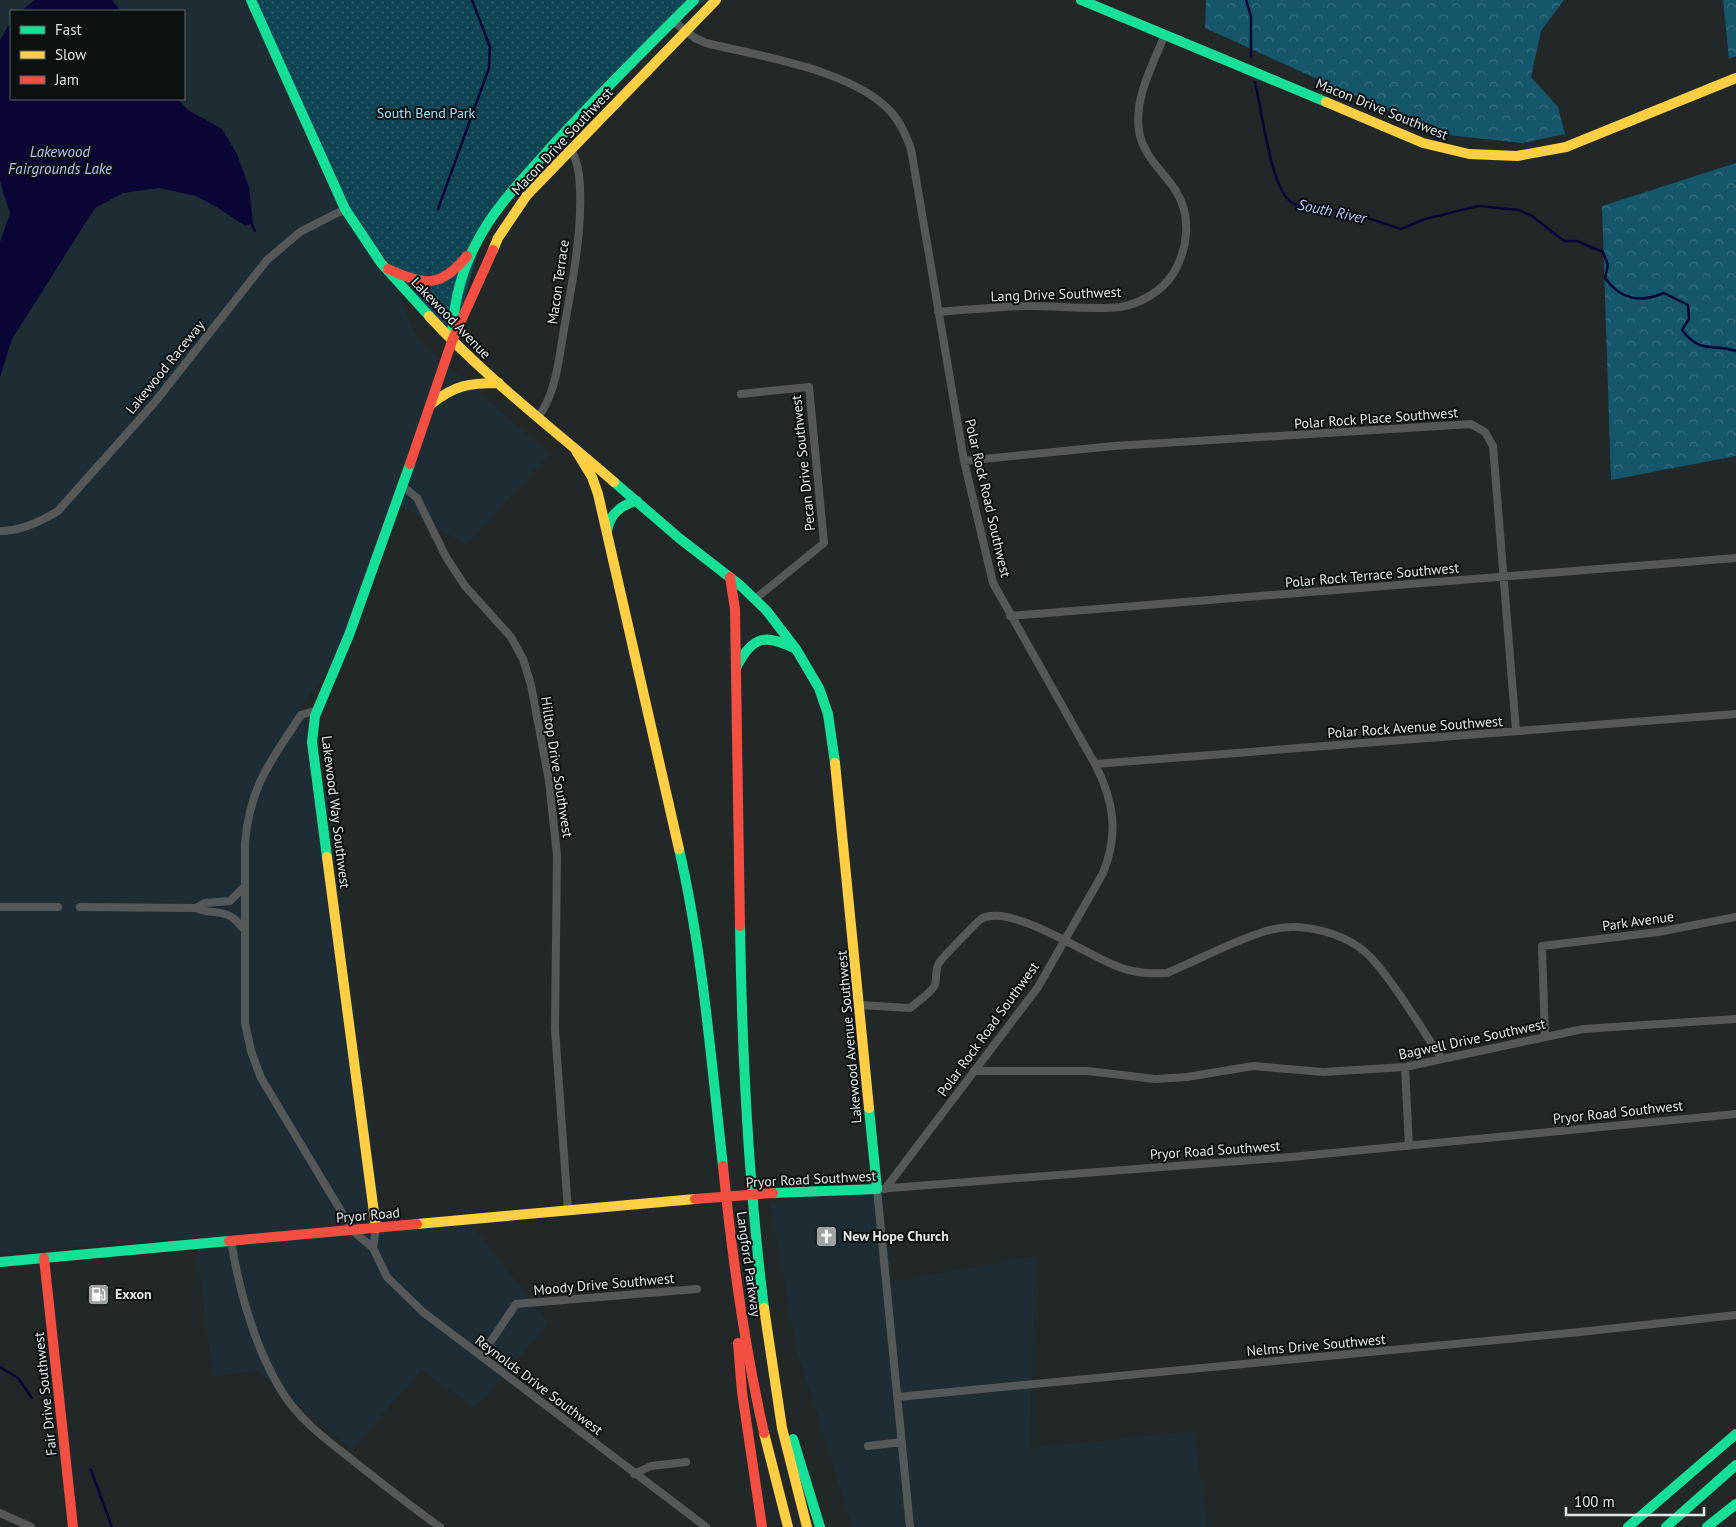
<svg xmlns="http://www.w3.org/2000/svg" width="1736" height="1527" font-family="'PT Sans',sans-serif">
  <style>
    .built { fill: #1e2d33; fill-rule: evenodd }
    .forest { fill: url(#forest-crowns) }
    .park { fill: url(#park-dots) }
    .water { fill: #090636 }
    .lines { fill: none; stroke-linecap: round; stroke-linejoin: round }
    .stream { stroke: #090636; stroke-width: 2.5 }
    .street { stroke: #555859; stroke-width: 8 }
    .fast { stroke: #16e098; stroke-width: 10 }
    .slow { stroke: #ffcf43; stroke-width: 10 }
    .jam { stroke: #f24e42; stroke-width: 10 }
    .jam-bridge { stroke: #f24e42; stroke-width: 10 }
    .labels { text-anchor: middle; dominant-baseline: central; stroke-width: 4; stroke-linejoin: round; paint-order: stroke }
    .street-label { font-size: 14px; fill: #e1e8ea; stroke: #0b1011 }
    .park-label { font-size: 14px; fill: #9fe2fb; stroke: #0b1011 }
    .poi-label { font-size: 14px; font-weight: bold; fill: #e1e8ea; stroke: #0b1011; text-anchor: start }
    .water-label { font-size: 15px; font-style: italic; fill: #b8c4f9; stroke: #0b1011 }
  </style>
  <defs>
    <pattern id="forest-crowns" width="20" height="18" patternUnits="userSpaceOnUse" patternTransform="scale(1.25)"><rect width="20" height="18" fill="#15566a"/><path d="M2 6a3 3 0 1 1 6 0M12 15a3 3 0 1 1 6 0" fill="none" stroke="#376e7f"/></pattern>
    <pattern id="park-dots" width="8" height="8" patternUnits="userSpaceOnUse" patternTransform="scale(1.25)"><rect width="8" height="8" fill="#0f4453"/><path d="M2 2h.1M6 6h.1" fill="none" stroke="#325f6c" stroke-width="1.8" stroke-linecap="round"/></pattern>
  </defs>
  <rect width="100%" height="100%" fill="#222728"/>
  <path class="built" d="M0,0H260L377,253L388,267L418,340L550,454L466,545L400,505L351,639L301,707L327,797L383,1228L468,1220L549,1323L475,1408L421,1370L352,1450L256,1370L213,1377L195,1238L0,1253ZM11,11H184V99H11Z
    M882,1184L892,1282L1035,1256L1030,1448L1194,1431L1208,1527H852L795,1344L770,1202Z"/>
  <path class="forest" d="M1206,0H1564L1541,31L1531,77L1558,107L1565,134L1523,143L1438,134L1205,28Z
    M1723,0H1736V56L1729,59Z
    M1736,163V456L1611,480L1602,206Z"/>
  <path class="park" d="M247,0H706L673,21L487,221L452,341L345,209Z"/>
  <path class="water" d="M35,0H112L121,11H21Z
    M11,21V99H178L188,110L222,129L237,154L249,187L253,223L245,226L215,206L196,196L159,188L123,193L95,208L12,339L0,377V242L10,213L0,181V40Z"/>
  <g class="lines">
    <path class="stream" d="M1246,0L1251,16V57
      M1255,82C1262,109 1270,187 1291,202C1298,208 1307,207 1316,208C1346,210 1374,220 1401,229L1425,219L1478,206L1519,210L1532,216L1564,241H1577L1603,252L1608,265L1605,278C1621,300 1640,303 1664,293L1688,305L1689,319L1682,330C1701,355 1713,343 1736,351
      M438,209L489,68L490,47L472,0
      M250,221L255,231
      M0,1367L18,1378L32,1398
      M91,1470L112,1527"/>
    <path class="street" d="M673,21L695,38L706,43C759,56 854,70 891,112C901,123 906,136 911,149L964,461L993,583L1095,764C1114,801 1119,834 1103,873L1038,987L885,1189
      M938,312C968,310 999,306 1029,306C1059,306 1091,310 1120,307C1140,304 1162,291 1173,274C1188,249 1192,217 1176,191C1163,171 1143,156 1139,131C1134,97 1153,65 1165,34
      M741,394L809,387L824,543L755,599
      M538,417C556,394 559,358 564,329C572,283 582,236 580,188C580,173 577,161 571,148
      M964,461L1114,446L1471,424L1485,432L1493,446L1516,731
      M404,487L417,498L446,557L465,586L511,637L523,659L531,685L549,781L557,855L555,1029L568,1211
      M0,531C21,531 40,522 58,511L155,402L267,260L300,232L345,209
      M1010,616L1736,558
      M317,710L301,715C271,761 250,785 245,843V1023L251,1051L261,1078L353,1231L373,1248L387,1277L423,1312L706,1527
      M1095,764L1736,714
      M0,907H58
      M80,907L196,908L205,903L230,901L245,886
      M196,908C207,914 219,910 230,916C236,919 240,926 245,930
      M860,1005L910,1008C917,1002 931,993 935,985C937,978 935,969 939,963C943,957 976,923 981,919C1011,902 1089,957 1119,967C1134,973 1151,974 1167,973C1200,959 1233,941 1266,931C1301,920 1351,933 1375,962C1400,991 1420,1027 1442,1059
      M1545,1037L1542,946L1658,932L1736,917
      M1405,1067L1409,1146
      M974,1071H1088L1155,1079L1187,1077L1253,1066L1323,1072L1405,1067L1583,1029L1736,1019
      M231,1241C240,1294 255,1350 284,1395C304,1425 334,1445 361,1467C387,1487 413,1508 440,1527
      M373,1248L376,1228
      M481,1356L516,1304L697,1289
      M898,1397L1580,1332L1736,1315
      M868,1446L902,1442
      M634,1474L651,1466L686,1462
      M0,1513L31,1527
      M910,1527L877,1189L1291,1157L1736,1114"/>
    <path class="fast" d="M251,0L345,209L381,263L429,316
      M1081,0L1326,102
      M452,340C453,305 460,273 477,242C494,209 519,183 544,155C592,101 643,51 694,0
      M614,482L679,538L741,586L766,610L796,649L819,688L828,714L835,763
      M607,531C610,514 620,505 637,501
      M737,666C753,635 766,634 796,649
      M679,849C703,953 711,1060 723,1166
      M327,857L312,742L315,716L349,635L410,464
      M740,926C742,1054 748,1181 764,1308
      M773,1193L877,1189L869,1108
      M0,1262L229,1241
      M793,1439L820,1527
      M1628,1527L1736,1434
      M1666,1527L1736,1465
      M1707,1527L1736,1504"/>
    <path class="slow" d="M1326,102L1423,143L1469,154L1517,156L1566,147L1736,78
      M493,250L498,238L527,195L716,0
      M429,316C485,377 552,428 614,482
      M431,404C455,385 469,383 499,383
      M576,451L592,477L598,494L679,849
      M835,763L869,1108
      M327,857L376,1228
      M417,1224L695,1199
      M764,1308L782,1428L807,1527
      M764,1433L788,1527"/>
    <path class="jam" d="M388,269C424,285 440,289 467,256
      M410,464L452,341L493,250
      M730,577L735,609L740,926
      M723,1166C732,1256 744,1345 764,1433
      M229,1241L417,1224
      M44,1258L73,1527
      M738,1343L742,1392L762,1527"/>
    <path class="jam-bridge" d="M695,1199L773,1193"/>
  </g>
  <defs>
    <symbol id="church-square" viewBox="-11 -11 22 22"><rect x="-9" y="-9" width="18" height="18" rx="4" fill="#9ea4a6" stroke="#0b1011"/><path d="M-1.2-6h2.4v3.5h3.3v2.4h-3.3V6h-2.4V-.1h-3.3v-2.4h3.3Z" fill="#fff"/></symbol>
    <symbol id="fuel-square" viewBox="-11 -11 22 22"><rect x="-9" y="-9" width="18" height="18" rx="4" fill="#9ea4a6" stroke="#0b1011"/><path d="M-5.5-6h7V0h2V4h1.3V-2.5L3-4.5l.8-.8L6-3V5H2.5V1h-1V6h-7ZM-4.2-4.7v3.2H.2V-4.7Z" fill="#fff"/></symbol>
  </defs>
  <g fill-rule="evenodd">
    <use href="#church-square" x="814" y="1224" width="25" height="25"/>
    <use href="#fuel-square" x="86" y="1282" width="25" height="25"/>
  </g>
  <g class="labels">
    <g class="street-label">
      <text transform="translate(1382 109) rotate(22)">Macon Drive Southwest</text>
      <text transform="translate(562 141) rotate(-47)">Macon Drive Southwest</text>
      <text transform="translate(558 282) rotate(-82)">Macon Terrace</text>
      <text transform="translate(1056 294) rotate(-2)">Lang Drive Southwest</text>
      <text transform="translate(451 318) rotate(46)">Lakewood Avenue</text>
      <text transform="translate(165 367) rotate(-51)">Lakewood Raceway</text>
      <text transform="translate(1376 418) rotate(-4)">Polar Rock Place Southwest</text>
      <text transform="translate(803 463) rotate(-96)">Pecan Drive Southwest</text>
      <text transform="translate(988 498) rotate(77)">Polar Rock Road Southwest</text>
      <text transform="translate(1372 575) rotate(-5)">Polar Rock Terrace Southwest</text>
      <text transform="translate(1415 727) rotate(-4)">Polar Rock Avenue Southwest</text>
      <text transform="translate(557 767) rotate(81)">Hilltop Drive Southwest</text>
      <text transform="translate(336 812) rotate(83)">Lakewood Way Southwest</text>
      <text transform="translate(1638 921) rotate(-8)">Park Avenue</text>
      <text transform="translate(988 1029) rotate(-54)">Polar Rock Road Southwest</text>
      <text transform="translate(849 1037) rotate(-95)">Lakewood Avenue Southwest</text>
      <text transform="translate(1472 1039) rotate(-12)">Bagwell Drive Southwest</text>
      <text transform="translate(1618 1112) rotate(-6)">Pryor Road Southwest</text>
      <text transform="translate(1215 1150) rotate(-4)">Pryor Road Southwest</text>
      <text transform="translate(811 1179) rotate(-3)">Pryor Road Southwest</text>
      <text transform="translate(368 1215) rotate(-5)">Pryor Road</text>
      <text transform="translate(749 1264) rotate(82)">Langford Parkway</text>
      <text transform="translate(604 1284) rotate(-5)">Moody Drive Southwest</text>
      <text transform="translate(1316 1345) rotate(-5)">Nelms Drive Southwest</text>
      <text transform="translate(539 1385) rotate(37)">Reynolds Drive Southwest</text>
      <text transform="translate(45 1394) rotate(-96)">Fair Drive Southwest</text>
    </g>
    <g class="park-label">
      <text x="426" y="113">South Bend Park</text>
    </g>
    <g class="poi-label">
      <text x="843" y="1236">New Hope Church</text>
      <text x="115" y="1294">Exxon</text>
    </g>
    <g class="water-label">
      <text x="60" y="151">Lakewood<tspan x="60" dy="17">Fairgrounds Lake</tspan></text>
      <text transform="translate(1332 211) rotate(12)">South River</text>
    </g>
  </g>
  <rect x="10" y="10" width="175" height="90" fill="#0b1011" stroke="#616668"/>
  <rect x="20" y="26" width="25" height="8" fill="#16e098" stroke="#616668"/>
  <text x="55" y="35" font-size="15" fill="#e1e8ea">Fast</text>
  <rect x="20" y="51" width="25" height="8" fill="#ffcf43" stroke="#616668"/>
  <text x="55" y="60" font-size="15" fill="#e1e8ea">Slow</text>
  <rect x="20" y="76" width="25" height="8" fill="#f24e42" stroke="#616668"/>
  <text x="55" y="85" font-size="15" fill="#e1e8ea">Jam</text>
  <path d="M1566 1507v8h138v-8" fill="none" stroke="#e1e8ea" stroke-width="2.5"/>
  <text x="1574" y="1507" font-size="15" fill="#e1e8ea" stroke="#0b1011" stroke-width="4" paint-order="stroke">100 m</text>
</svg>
